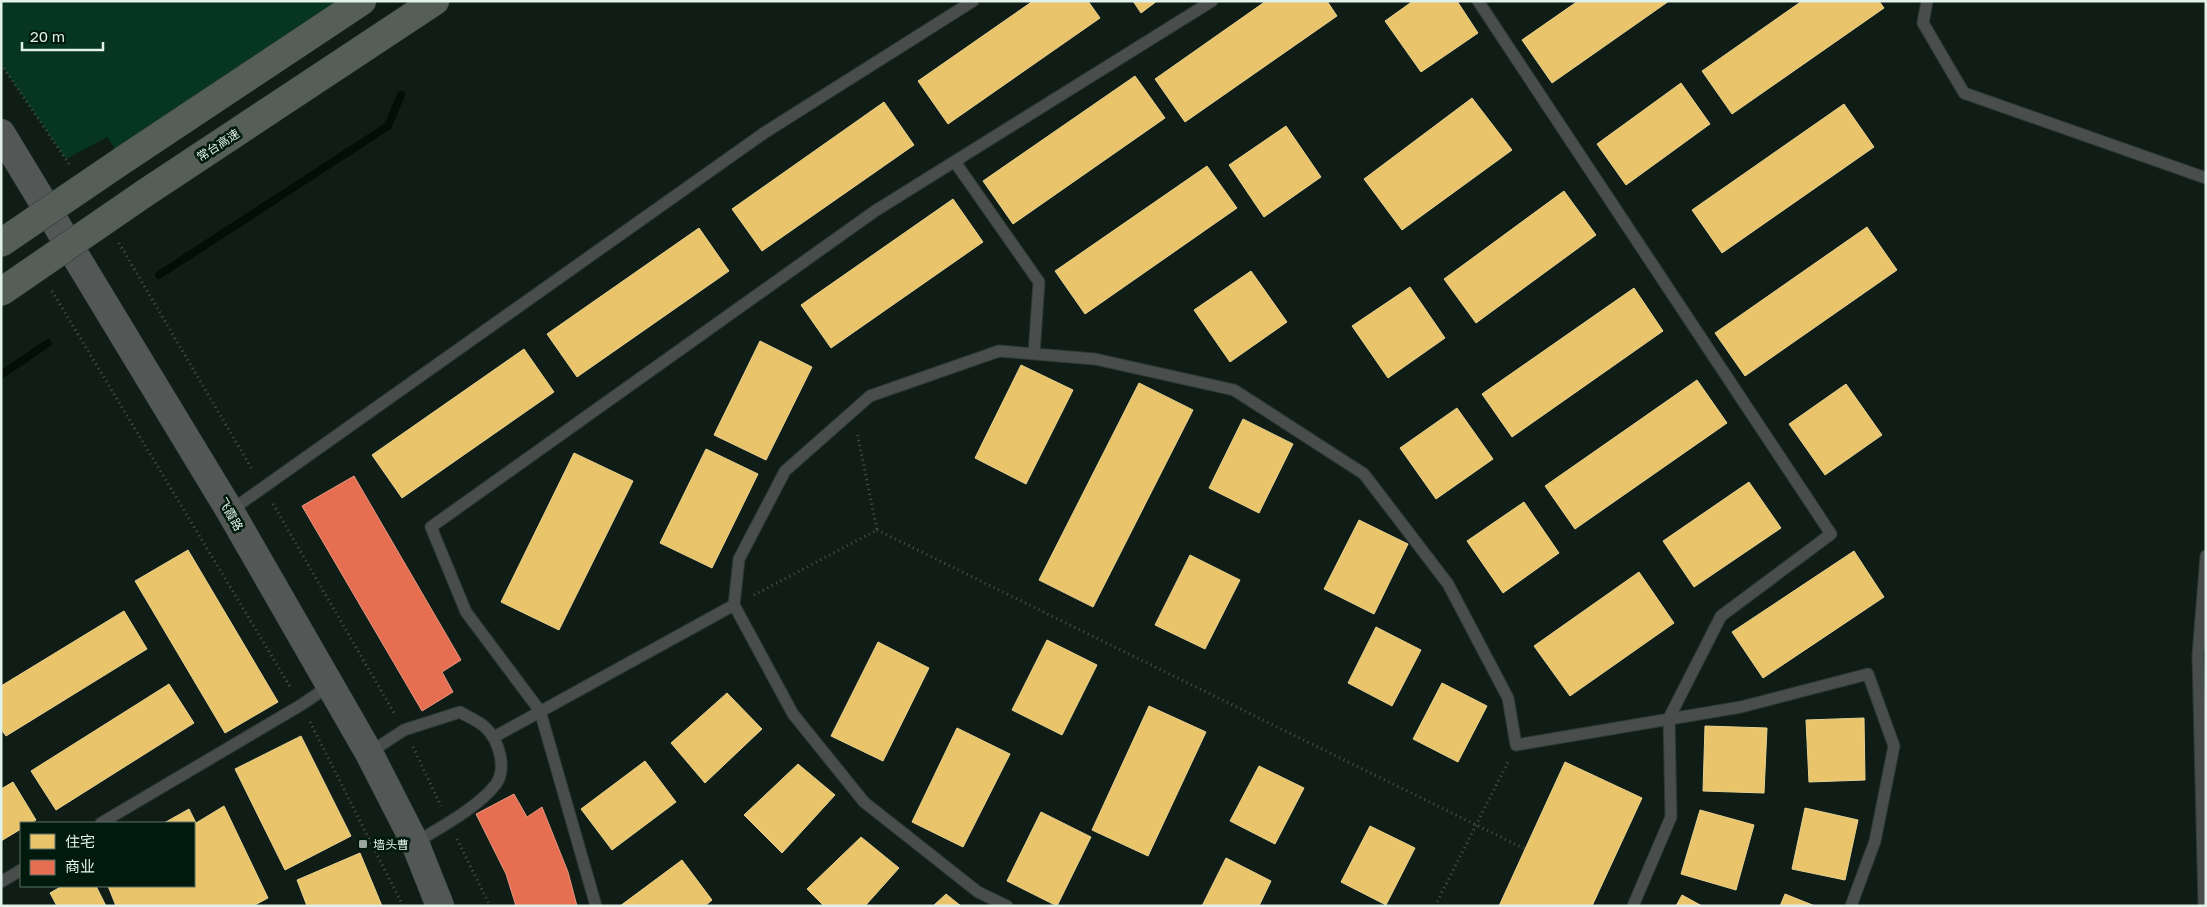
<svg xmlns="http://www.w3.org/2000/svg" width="2207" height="907" font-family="'Golos Text','Noto Sans SC',sans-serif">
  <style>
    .green { fill: #063523 }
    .homes { fill: #e9c46a; stroke: #e7d290 }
    .shops { fill: #e76f51; stroke: #e6967f }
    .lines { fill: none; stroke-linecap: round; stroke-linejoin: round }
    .stream { stroke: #030e07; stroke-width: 8 }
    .lane-casing { stroke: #2d3a34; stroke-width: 13 }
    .secondary-casing { stroke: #2d3a34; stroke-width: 29 }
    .highway-casing { stroke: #2d3a34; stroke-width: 29 }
    .path { stroke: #4d5451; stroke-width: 3; stroke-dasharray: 1 4; stroke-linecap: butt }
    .lane { stroke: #494d4b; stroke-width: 11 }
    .secondary { stroke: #535856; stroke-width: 28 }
    .highway { stroke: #555e59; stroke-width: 28 }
    .highway-bridge-casing { stroke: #2d3a34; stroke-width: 29; stroke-linecap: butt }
    .highway-bridge { stroke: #555e59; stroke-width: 28 }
    .poi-dot { fill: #98a79f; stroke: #011a0e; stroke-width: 2 }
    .labels { text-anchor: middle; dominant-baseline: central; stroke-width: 5; stroke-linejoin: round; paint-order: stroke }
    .street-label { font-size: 12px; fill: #e2f1e9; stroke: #011a0e }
    .poi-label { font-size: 12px; fill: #e2f1e9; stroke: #011a0e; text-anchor: start }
  </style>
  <rect width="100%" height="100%" fill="#0f1d16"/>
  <path class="green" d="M1,1H362L123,160L107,137L66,159L1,64Z"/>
  <path class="homes" d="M1033,1H1088L1100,18L948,124L918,81Z
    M1133,1H1157L1141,13Z
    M1266,1H1327L1337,16L1185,122L1155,79Z
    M1413,1H1457L1478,33L1421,72L1385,21Z
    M1578,1H1669L1552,83L1522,40Z
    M1802,1H1879L1884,8L1732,114L1702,71Z
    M1135,76L1165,118L1013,224L983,181Z
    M1681,83L1710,124L1626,185L1597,144Z
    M1472,98L1512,150L1402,230L1364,179Z
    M884,102L914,145L762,251L732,209Z
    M1844,104L1874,147L1722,253L1692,210Z
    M1286,126L1321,177L1264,217L1229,165Z
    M1207,166L1237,208L1085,314L1055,271Z
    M1564,191L1596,235L1476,323L1444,279Z
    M953,199L983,242L831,348L801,305Z
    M1867,227L1897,270L1745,376L1715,333Z
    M699,228L729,271L577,377L547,334Z
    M1251,271L1287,322L1230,362L1194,310Z
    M1410,287L1445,338L1388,378L1352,326Z
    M1634,288L1663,331L1512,437L1482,394Z
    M760,341L812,367L766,460L714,435Z
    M524,349L554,392L402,498L372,455Z
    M1021,365L1073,390L1026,484L975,458Z
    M1697,380L1727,423L1575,529L1545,486Z
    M1139,383L1193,410L1093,607L1039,580Z
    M1846,384L1882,435L1825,475L1789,424Z
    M1457,408L1493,459L1436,499L1400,448Z
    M1243,419L1293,444L1259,513L1209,488Z
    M706,449L758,474L712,568L660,543Z
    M574,453L633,481L559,630L501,602Z
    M1749,482L1781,528L1694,587L1663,541Z
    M1524,502L1559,553L1503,593L1467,541Z
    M1359,520L1408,544L1374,614L1324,589Z
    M188,550L278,702L225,733L135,581Z
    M1854,551L1884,597L1763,678L1732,632Z
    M1190,555L1240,580L1205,649L1155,625Z
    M1639,572L1674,623L1570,696L1534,646Z
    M124,611L147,649L6,736L1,729V686Z
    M1376,627L1421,650L1392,706L1348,683Z
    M1047,640L1097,665L1062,735L1012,710Z
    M878,642L929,668L883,761L831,736Z
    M1442,683L1487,706L1458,762L1413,739Z
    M169,684L194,723L56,810L31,771Z
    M727,693L762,729L705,783L671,743Z
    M1149,706L1206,732L1148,856L1092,830Z
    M1864,718L1865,780L1809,782L1806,720Z
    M1705,726L1767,728L1764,793L1703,791Z
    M957,728L1010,754L963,847L912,822Z
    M301,736L351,836L285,870L235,769Z
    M645,761L676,802L612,850L581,809Z
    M1565,762L1642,798L1592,906H1499Z
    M798,764L835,795L782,853L744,815Z
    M1259,766L1304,788L1275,844L1230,821Z
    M13,782L36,820L31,823H21V829L1,841V789Z
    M224,806L268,898L253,906H116L108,886H194V823H164L189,809L196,823Z
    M1805,808L1858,820L1845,880L1792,869Z
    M1700,810L1754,825L1736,890L1681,874Z
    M1041,812L1091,837L1057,906L1007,881Z
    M1370,826L1415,848L1386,905L1341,882Z
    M861,837L899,868L865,906H824L807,889Z
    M360,853L382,906H307L297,880Z
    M1226,858L1271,881L1259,906H1202Z
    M682,860L712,900L705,906H620Z
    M62,886H96L106,906H57L50,893Z
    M946,894L961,906H933Z
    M1785,894L1815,906H1780Z
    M1682,895L1702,906H1676Z"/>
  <path class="shops" d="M354,476L461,660L442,672L453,692L422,711L302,506Z
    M514,794L527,817L542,807L568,872L577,906H516L506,874L476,814Z"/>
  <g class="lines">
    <path class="stream" d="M159,275L388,126L401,95
      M1,375L48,343"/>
    <defs>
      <path id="lane" d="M1478,1L1831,534L1721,616L1669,718L1671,817L1633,906
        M1927,1L1923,23L1964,93L2206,178
        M955,162L1039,282L1034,354
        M230,511L764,133L973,1
        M494,737L734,605
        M369,753L404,730L460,712C468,717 479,721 486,728C499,741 507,768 496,784C479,807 439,828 415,843
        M101,823L301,705L329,686
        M1,882L21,870
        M596,906L540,711L466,612L431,527L875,211L1212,1
        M1007,906L978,892L864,802L793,714L734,605L739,559L785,471L870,396L999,351L1095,359L1234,390L1364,474L1448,584L1508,698L1516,745L1741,707L1868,674L1894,746L1875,841L1851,906
        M2204,906L2198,655L2206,556"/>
      <path id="secondary" d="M1,133L230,511L369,753L415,843L440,906"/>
      <path id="highway" d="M123,160L362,1
        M145,193L435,1"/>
    </defs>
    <use href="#lane" class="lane-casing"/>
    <use href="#secondary" class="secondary-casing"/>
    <use href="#highway" class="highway-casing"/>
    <path class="path" d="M1,64L69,164
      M119,243L253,471
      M52,291L291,688
      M273,504L394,713
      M877,530L1525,849
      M754,595L877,530L857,432
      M310,722L403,906
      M413,747L441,806
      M457,839L490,906
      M1435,906L1508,762"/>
    <use href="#lane" class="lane"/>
    <use href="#secondary" class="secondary"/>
    <use href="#highway" class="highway"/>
    <defs>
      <path id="highway-bridge" d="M1,243L123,160
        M1,292L145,193"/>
    </defs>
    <use href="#highway-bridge" class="highway-bridge-casing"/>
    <use href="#highway-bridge" class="highway-bridge"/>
  </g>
  <rect class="poi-dot" x="358" y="839" width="10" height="10" rx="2.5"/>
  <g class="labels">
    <g class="street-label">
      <text transform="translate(218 145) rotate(-33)">常台高速</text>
      <text transform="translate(231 514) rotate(60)">飞霞路</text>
    </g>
    <g class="poi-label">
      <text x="373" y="844">墙头曹</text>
    </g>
  </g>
  <rect width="2207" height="907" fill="none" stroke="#e2f1e9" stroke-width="5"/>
  <rect x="20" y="822" width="175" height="65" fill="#011a0e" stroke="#5b7066"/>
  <rect x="30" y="834" width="25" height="15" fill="#e9c46a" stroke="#5b7066"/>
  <text x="65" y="847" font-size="15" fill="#e2f1e9">住宅</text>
  <rect x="30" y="860" width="25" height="15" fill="#e76f51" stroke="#5b7066"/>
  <text x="65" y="872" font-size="15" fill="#e2f1e9">商业</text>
  <path d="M22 42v8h81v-8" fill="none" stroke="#e2f1e9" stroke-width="2.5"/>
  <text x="30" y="42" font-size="15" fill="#e2f1e9" stroke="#011a0e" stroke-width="4" paint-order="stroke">20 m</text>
</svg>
